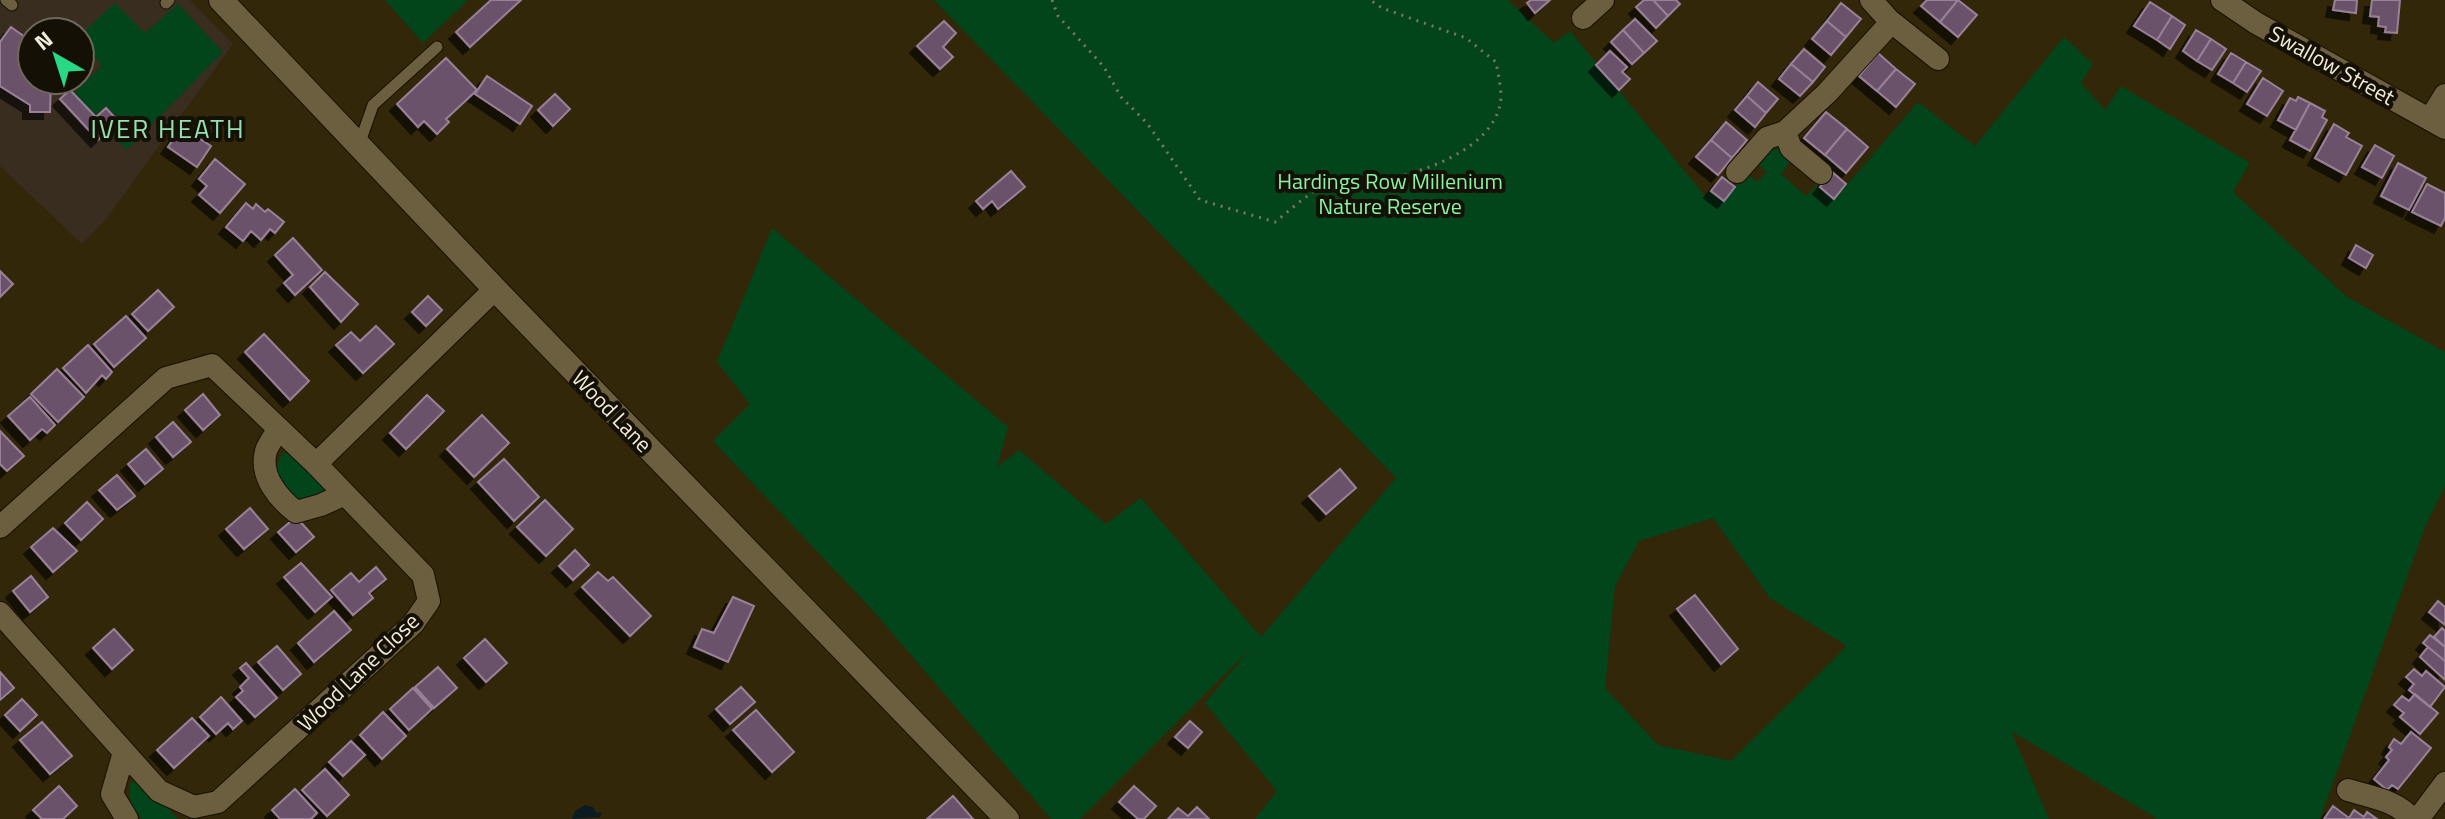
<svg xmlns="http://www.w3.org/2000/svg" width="2445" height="819" font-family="'Titillium Web',sans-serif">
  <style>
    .commercial { fill: #392d1f; fill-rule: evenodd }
    .green { fill: #03451a; fill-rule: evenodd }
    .water { fill: #0b1b22 }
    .building { fill: #6b536b; stroke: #998099; stroke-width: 2; filter: url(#shadow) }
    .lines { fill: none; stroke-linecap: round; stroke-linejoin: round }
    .service-casing { stroke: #181000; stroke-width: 13 }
    .minor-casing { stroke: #181000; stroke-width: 24 }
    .tertiary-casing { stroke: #181000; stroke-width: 26 }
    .path { stroke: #80775e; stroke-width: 3; stroke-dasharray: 2 6; stroke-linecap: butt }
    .service { stroke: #6b5f40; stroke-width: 11 }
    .minor { stroke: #6b5f40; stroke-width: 22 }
    .tertiary { stroke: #6b5f40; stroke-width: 24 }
    .labels { text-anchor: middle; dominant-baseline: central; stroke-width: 8; stroke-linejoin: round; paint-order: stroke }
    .street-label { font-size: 22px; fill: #f2ebda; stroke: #151005 }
    .park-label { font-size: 22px; fill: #86f59d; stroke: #151005 }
    .quarter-label { font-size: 26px; letter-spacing: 2px; fill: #95e0b1; stroke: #151005 }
  </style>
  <defs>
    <filter id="shadow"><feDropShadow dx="-7" dy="7" stdDeviation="0" flood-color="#0009"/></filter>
  </defs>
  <rect width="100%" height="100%" fill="#322708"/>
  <path class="commercial" d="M0,0H190L233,44L106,219L82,244L0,166ZM32,32H80V80H32Z"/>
  <path class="green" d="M385,0H468L423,43Z
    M934,0H1508L1554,43L1570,31L1705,196L1711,190L1724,200L1747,174L1757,182L1767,172L1757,163L1766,151L1778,149L1786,155L1789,163L1781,174L1806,196L1817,185L1835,199L1918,102L1975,146L2064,37L2093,64L2081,83L2105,110L2121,86L2250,163L2233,192L2347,297L2445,352V486L2425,527L2320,819H2158L2011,731L2049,819H1255L1277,791L1205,703L1251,648L1080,819H1051L876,614L713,441L750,404L717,362L772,228L1008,427L997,467L1019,450L1106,524L1141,498L1261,637L1396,478ZM1713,518L1770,598L1847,646L1731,761L1658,745L1605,688L1615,586L1639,541Z
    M115,3L145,33L178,4L223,52L127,150L109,132L120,120L106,106L96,115L74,93L102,66L83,44L89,38L84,32Z
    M282,453H291L327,492L300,508L272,479Z
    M142,781L178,819H142C132,807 127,798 131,782Z"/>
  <path class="water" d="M585,805L593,807L597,813L602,812L600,817L572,819L575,811Z"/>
  <path class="building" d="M491,0H521L470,47L456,32Z
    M1531,0H1550L1535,13L1527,3Z
    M1644,0H1653L1668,16L1656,28L1636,7Z
    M1653,0H1676L1680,4L1668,16Z
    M1927,0H1958L1940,22L1921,6Z
    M1958,0L1977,15L1958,37L1940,22Z
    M2335,0H2357L2356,13L2333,10Z
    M2372,0H2400L2397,33L2385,32L2386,27L2378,26L2379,17L2370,16Z
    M2150,2L2172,16L2157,40L2134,26Z
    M1841,3L1861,19L1846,37L1827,21Z
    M2172,16L2185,25L2170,49L2157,40Z
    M1635,19L1657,41L1644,53L1623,30Z
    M944,21L956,33L943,47L953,57L940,69L917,46Z
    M1827,21L1846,37L1831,55L1812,39Z
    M74,23L88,38L80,45V32H65Z
    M11,27L25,37H32V80H61L51,81L50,112H30V105L0,86V42Z
    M1623,30L1644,53L1632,64L1611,42Z
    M2196,30L2211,39L2197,61L2183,51Z
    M2211,39L2226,49L2212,70L2197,61Z
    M1804,49L1825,67L1813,82L1791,64Z
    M1610,51L1627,67L1622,72L1630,79L1619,90L1596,65Z
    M1878,53L1896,69L1877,91L1859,76Z
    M2231,53L2246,62L2233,83L2218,74Z
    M446,58L477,90L446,119L449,122L437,134L424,121L418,127L397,104Z
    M2246,62L2261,71L2247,92L2233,83Z
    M1791,64L1813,82L1800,96L1779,79Z
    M1896,69L1915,84L1896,107L1877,91Z
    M487,76L532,106L520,124L475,94Z
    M2263,78L2283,91L2267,116L2247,104Z
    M1758,82L1778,99L1766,113L1747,96Z
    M70,90L96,117L106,108L118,121L98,140L60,99Z
    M555,94L570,109L553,126L538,110Z
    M1747,96L1766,113L1755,127L1735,110Z
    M2298,97L2310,103L2296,130L2278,120L2290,98L2296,101Z
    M2310,103L2325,111L2322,117L2327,120L2310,151L2290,140Z
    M1826,112L1847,129L1825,155L1804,138Z
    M1726,122L1747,140L1732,158L1711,140Z
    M2334,124L2349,133L2346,137L2362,146L2346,175L2315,158Z
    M182,127L211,146L197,167L168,147Z
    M1847,129L1868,147L1846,173L1825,155Z
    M1711,140L1732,158L1718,175L1696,157Z
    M2375,145L2394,156L2382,178L2362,167Z
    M215,159L245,184L220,213L199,195L207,186L199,179Z
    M2398,163L2426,178L2409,210L2381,196Z
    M1011,171L1025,187L998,209L992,201L983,209L976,201Z
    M1832,172L1846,184L1834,199L1820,187Z
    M1722,177L1735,187L1724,201L1711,191Z
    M2427,184L2445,193V218L2441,226L2412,212Z
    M246,203L253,209L256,204L265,212L268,209L284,222L275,233L270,229L261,240L251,231L243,241L226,227Z
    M293,238L322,270L295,295L284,283L293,275L275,255Z
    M2356,245L2373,255L2366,268L2349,258Z
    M0,271L13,284L0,297Z
    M325,272L358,304L341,322L310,287Z
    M158,290L174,307L148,331L132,314Z
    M428,296L442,310L426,326L412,312Z
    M126,316L146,338L114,367L94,344Z
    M376,326L394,344L363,373L336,345L351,332L360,341Z
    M264,334L309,381L290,400L245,352Z
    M88,345L112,372L106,379L102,375L86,393L63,368Z
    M57,369L84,397L58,422L31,394Z
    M203,394L220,415L203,430L185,410Z
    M427,395L444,411L406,449L390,433Z
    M30,397L55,425L47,433L42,429L30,440L8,416Z
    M482,415L509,443L474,477L447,449Z
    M173,422L191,442L173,457L156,437Z
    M0,431L24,456L7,471L0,464Z
    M146,449L163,469L145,484L128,464Z
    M504,459L539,497L514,521L478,482Z
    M1340,469L1356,488L1326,514L1309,496Z
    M117,475L135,496L117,510L99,490Z
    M545,500L573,529L546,556L517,527Z
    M87,502L103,519L81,540L65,523Z
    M250,508L268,529L244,549L226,529Z
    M296,517L314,537L296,552L278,532Z
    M53,528L77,551L53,572L31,547Z
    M575,550L589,565L573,580L559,566Z
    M301,563L332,597L315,612L284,577Z
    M376,567L386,579L369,593L373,598L353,615L331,590L351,573L359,582Z
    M598,572L608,581L613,577L651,616L630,636L582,587Z
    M31,576L48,597L30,612L13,591Z
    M1695,595L1738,649L1721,664L1677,609Z
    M733,597L754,606L728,662L694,647L702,629L714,633Z
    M2438,601L2445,607V625L2429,612Z
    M334,611L351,630L314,662L298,643Z
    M2442,628L2445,631V647L2434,637Z
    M114,629L133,650L112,669L93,648Z
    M2430,635L2445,647V661L2423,643Z
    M485,639L507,663L486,682L464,658Z
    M277,646L301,674L283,690L258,662Z
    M2428,647L2445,661V680L2420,657Z
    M246,663L277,698L255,717L236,697L243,691L240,687L249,678L240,668Z
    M438,667L457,688L434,708L415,687Z
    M2414,669L2422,676L2426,671L2445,687L2430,707L2409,690L2414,684L2406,677Z
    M0,672L14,688L0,700Z
    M741,687L755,702L730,724L716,709Z
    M413,688L432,709L409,730L390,709Z
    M2415,694L2438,713L2420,734L2400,717L2404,713L2394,705L2402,696L2409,701Z
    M221,697L242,721L233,729L228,723L216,734L200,717Z
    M22,699L37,715L20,731L5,715Z
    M756,710L794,752L772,772L733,730Z
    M383,712L406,736L382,759L360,735Z
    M192,718L209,736L174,768L157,750Z
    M1190,721L1202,732L1188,748L1175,737Z
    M42,722L72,756L50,774L20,740Z
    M2411,732L2431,748L2398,789L2392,785L2387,790L2374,779L2389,760L2386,757L2392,750L2389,747L2394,739L2401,744Z
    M351,741L365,755L343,776L329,762Z
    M325,769L349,795L327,816L302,790Z
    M59,786L77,806L63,819H42L33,810Z
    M1134,786L1156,806L1144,819H1138L1119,802Z
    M295,789L317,813L311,819H280L272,810Z
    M953,796L973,819H927Z
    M2333,806L2349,818L2354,810L2364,817L2367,812L2377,819H2324Z
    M1197,807L1209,819H1168L1178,808L1188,816Z"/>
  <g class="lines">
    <defs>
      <path id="service" d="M6,0L12,5
        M166,3L169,0
        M359,145L373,105L437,47"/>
      <path id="minor" d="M1871,0L1889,20L1938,59
        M2222,0L2256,23L2445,128
        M1583,18L1603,0
        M2430,119L2445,95
        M1785,132L1791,148L1821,173
        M1737,172L1767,138L1785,132L1827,93L1886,28L1889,20
        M279,429C275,435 268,444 266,451C259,476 279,499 296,512L321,505L345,494
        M316,464L495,289
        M0,527L166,378L212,365L316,464L423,575L429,601L413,624L218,802L194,807L159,791L0,613
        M124,752L112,794L127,819
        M2348,790C2370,797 2396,800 2412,819
        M2418,819L2445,783"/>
      <path id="tertiary" d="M221,0L495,289L1007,819"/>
    </defs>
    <use href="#service" class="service-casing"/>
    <use href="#minor" class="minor-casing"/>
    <use href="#tertiary" class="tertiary-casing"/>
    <path class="path" d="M1052,0L1058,16L1104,67L1121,97L1147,123L1200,200L1275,222C1294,207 1313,188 1336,181C1351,176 1370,181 1386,179C1425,172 1490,149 1500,105C1503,93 1498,75 1496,62L1466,38L1382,8L1370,0"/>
    <use href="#service" class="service"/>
    <use href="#minor" class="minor"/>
    <use href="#tertiary" class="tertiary"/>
  </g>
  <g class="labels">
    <g class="street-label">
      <text transform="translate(2332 65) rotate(29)">Swallow Street</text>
      <text transform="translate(612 411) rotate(46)">Wood Lane</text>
      <text transform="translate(358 672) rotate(-44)">Wood Lane Close</text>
    </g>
    <g class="park-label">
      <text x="1390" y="181">Hardings Row Millenium<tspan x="1390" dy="25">Nature Reserve</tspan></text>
    </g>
    <g class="quarter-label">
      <text x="168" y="128">IVER HEATH</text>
    </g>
  </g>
  <g transform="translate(56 56) rotate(321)"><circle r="38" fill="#151005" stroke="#6d685a" stroke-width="2"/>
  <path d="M0-6L14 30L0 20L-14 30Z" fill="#28d885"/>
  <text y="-12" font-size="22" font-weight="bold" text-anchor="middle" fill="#f2ebda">N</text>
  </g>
</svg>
